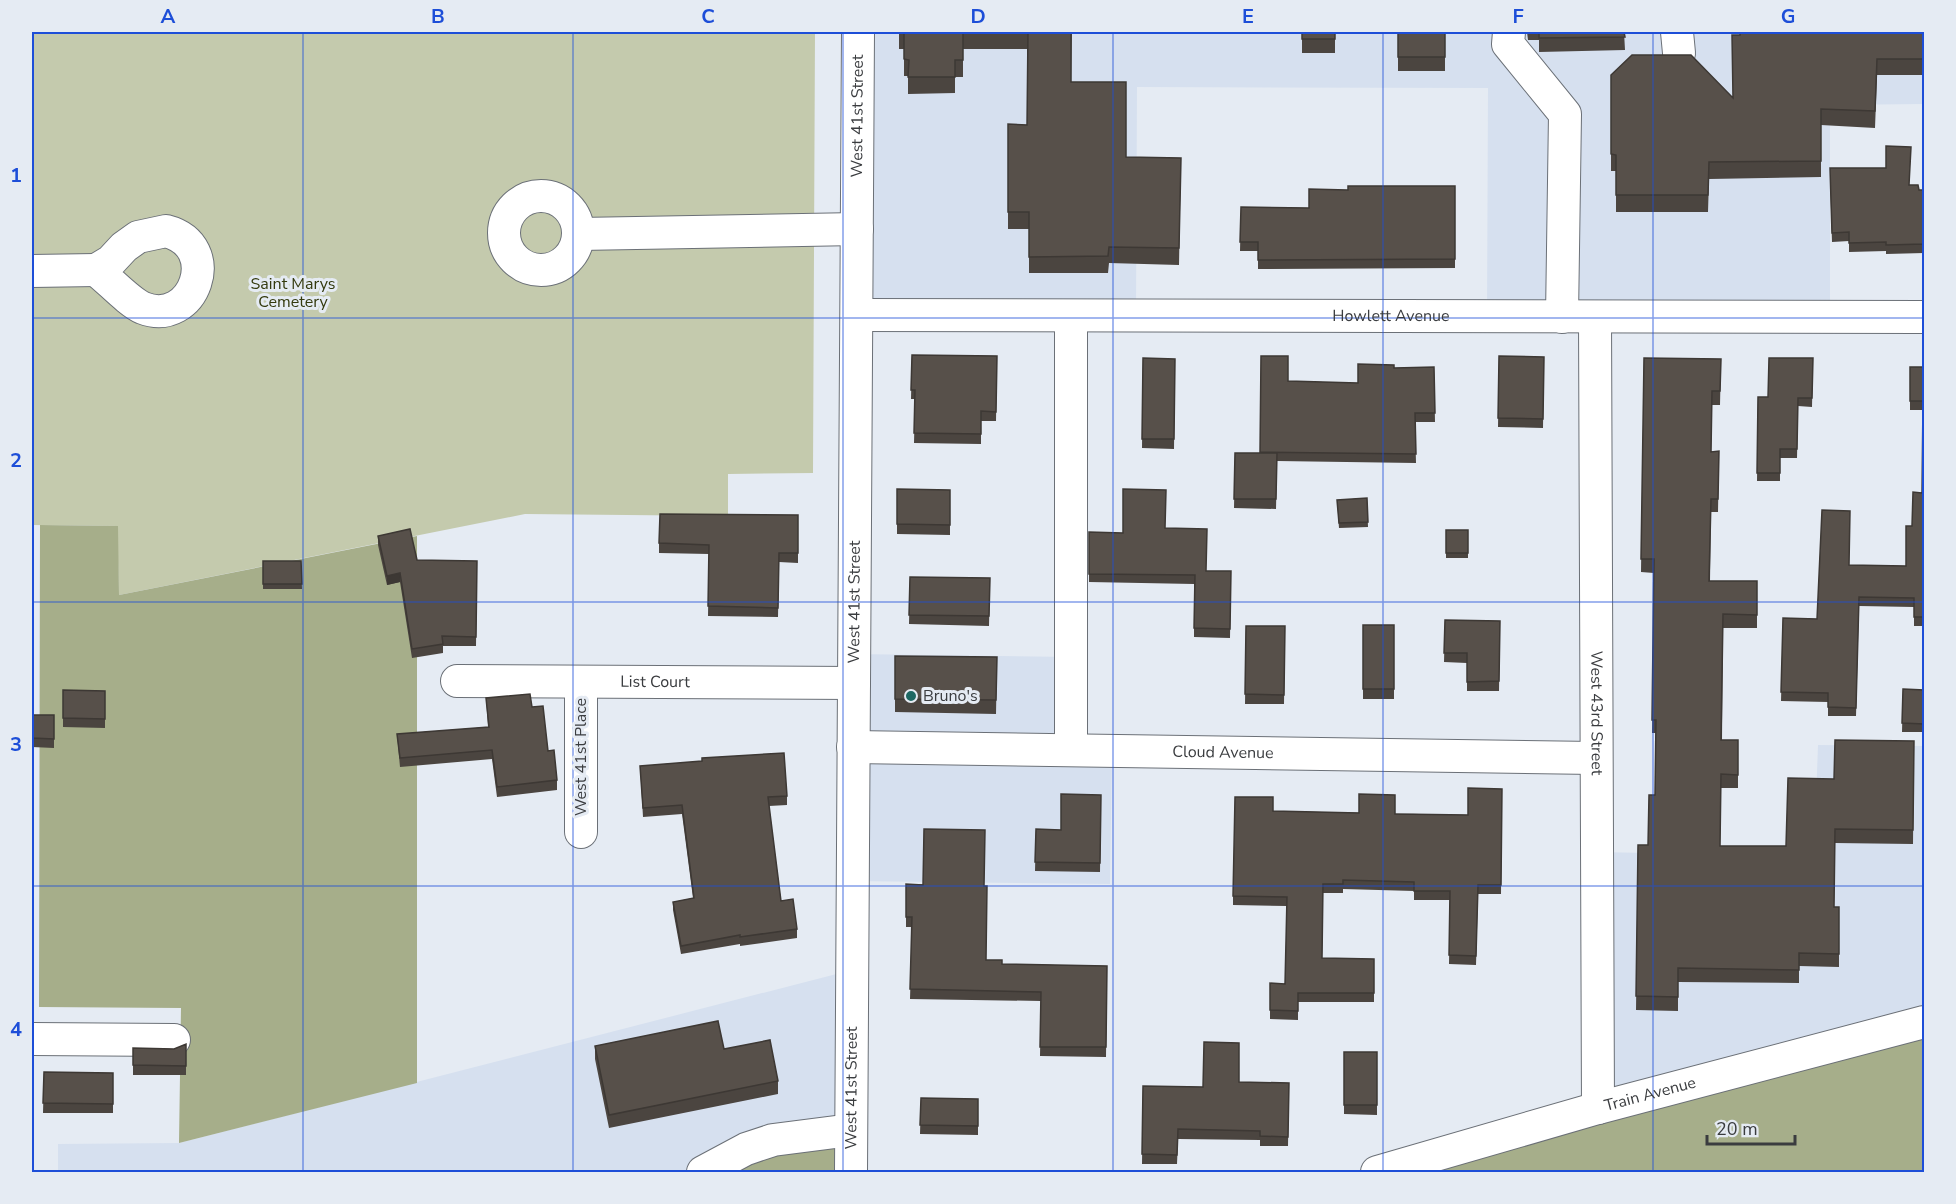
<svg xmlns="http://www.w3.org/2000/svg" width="1956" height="1204" font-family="'Nunito Sans',sans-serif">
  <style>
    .built { fill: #d6e0ef }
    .green { fill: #c4caad }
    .forest { fill: #a6ae8a }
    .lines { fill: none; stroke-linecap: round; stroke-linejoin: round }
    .minor-casing { stroke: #6b7077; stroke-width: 34 }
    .minor { stroke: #fff; stroke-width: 32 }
    .wall { fill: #4b4540 }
    .shaded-wall { fill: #3d3834 }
    .building { fill: #57504a; stroke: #3d3834; stroke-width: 1.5 }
    .grid { fill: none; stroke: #1d4ed8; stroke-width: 1.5; stroke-opacity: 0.55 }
    .poi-dot { fill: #1d6863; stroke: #e5ebf3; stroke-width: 2 }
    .labels { text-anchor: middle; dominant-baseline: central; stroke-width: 6; stroke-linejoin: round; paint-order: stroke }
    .street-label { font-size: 16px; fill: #3a3c3f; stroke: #e5ebf3 }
    .park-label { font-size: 16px; fill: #33390d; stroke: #e5ebf3 }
    .poi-label { font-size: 16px; fill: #3a3c3f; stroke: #e5ebf3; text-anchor: start }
    .neatline { fill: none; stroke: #1d4ed8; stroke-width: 2 }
    .grid-label { font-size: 20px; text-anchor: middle; font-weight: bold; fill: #1d4ed8 }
  </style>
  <rect width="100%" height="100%" fill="#e5ebf3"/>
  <path class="built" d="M858,32H1924V104L1830,105V317H1487L1488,88L1137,87L1136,316L857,315Z
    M854,654L1072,657V750L1112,751L1110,884L852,881Z
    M1818,745L1924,746V1022L1598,1108L1596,852L1814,856Z
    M852,970L851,1130L703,1172H58V1144L179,1143Z"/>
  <path class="green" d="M32,32H815L813,473L728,474V516L525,514L119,595L117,526L32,525Z"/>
  <path class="forest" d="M40,525L118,526L119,595L417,536V1083L179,1143L181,1008L39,1007Z
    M1924,1022V1172H1377Z
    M851,1130V1172H703Z"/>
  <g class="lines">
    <defs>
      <g id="minor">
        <path d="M1509,32L1508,44L1565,114L1562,317"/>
        <path d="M1677,32L1679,53"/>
        <circle cx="541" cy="233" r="37"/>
        <path d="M166,231C224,246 194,328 143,308C129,302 109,280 96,270L111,261L124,247L138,237Z"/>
        <path d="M579,234L857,229"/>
        <path d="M32,271L96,270"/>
        <path id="s1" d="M857,315L1924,317"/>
        <path d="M1071,316V750"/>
        <path id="s2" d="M1595,317L1598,1108"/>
        <path id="s3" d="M457,681L854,683"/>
        <path d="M581,682V832"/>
        <path id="s4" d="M853,747L1595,758"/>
        <path d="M32,1039L174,1040"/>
        <path d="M703,1172L746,1149L773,1140L851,1130"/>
        <path id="s5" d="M851,1172L858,32"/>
        <path id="s6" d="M1377,1172L1598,1108L1924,1022"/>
      </g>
    </defs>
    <use href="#minor" class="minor-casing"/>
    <use href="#minor" class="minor"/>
  </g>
  <path class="wall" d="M899,32H1072L1071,82L1126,157L1181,158L1179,265L1109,263L1108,273H1029V229H1008V124L1027,125V49H963V77H955V93L908,94V76H904V49H899Z
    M1302,32H1335V53H1302Z
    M1398,32H1445V71H1398Z
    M1527,32H1624L1625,50L1539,52V40H1528Z
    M1924,32V75H1877L1875,128L1821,125V177L1709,179L1708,212H1616V171H1611V75L1733,98L1740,35Z
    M1830,177L1910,185L1919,190H1924V253L1886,254V251L1849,252V241L1832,242Z
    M1455,186V268L1258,269V251H1240L1241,207L1309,208L1348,190Z
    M912,355L997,356L996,421H981V444L914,443L915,399H911Z
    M1261,356L1288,381L1358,383L1394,368L1434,367L1435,422H1415L1416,463L1277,461L1276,509L1234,508L1235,453H1260Z
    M1499,356L1544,357L1543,428L1498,427Z
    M1143,358L1175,359L1174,449L1142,448Z
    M1644,358L1721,359L1720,405H1712L1711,452L1719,451L1718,512H1711L1710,581H1757V628H1723L1722,740L1738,754V788H1721L1720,846H1786L1834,779L1914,741L1913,844L1835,843L1834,907H1839V967L1799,966V983L1678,982V1011L1636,1010L1638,845H1648L1655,795L1656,733H1652L1654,573L1641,572Z
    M1813,358L1812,407L1798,406L1797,458H1780V481H1757L1758,397H1768Z
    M1910,367H1924V626H1914V607L1859,606L1856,716H1828V702L1781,701L1783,618L1817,619L1849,565L1906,566L1912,526L1922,493L1923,410H1910Z
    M897,489L950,490V535L897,534Z
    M1367,498L1368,527L1339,528L1337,500Z
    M798,515V563L779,562L778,617L708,616L709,554L659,553V543Z
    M1165,528L1206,571H1231L1230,638L1194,637V584L1089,582V532L1123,533Z
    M1446,530H1468V558H1446Z
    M378,536L417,560L477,561L476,646H443V653L412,658L400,582L387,585L378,545Z
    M263,561H301L302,589H263Z
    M910,577L990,578L989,626L909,624Z
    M1445,620L1500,621L1499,691H1467V663L1444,662Z
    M1363,625H1394V699H1363Z
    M1246,626H1285L1284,704H1245Z
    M895,656L997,657L996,714L895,712Z
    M1903,689L1924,690V732H1902Z
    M63,690L105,691V728L63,727Z
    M486,698L532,707L548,751L557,780V790L497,797L492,759L400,767L397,734L488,727Z
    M32,715H54V748L32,747Z
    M640,766L787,796V805L769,806L781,901L797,929V938L740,946V944L681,954L673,910V902L693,898L682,814L643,817Z
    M1502,789L1501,894H1478L1476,965L1449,964L1450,900H1414V891L1343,889V893H1323L1322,958L1374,959V1002H1298V1020L1270,1019V983L1285,984L1287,906L1233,905V896L1273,811L1468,815Z
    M1101,795L1100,872L1035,871L1036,829L1061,830Z
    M906,884L984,886L986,960L1002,964L1107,966L1106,1057L1040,1056L1041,1001L910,999L912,927H906Z
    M186,1044V1075H133V1048L174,1049Z
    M595,1046L724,1049L778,1081V1094L609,1128L595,1059Z
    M1344,1052H1377V1115L1344,1114Z
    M44,1072L113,1073V1113H43Z
    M1239,1082L1289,1083L1288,1146H1260V1140L1178,1139L1177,1164H1142L1143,1086L1203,1087Z
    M921,1098L978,1099V1135L920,1134Z"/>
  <path class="shaded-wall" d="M400,573V582L387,585V576Z"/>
  <path class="building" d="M899,32H1071V82H1126V157L1181,158L1179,248L1109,247L1108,256L1029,257V212H1008V124L1027,125L1028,32H963V60H955V77H908L909,60L904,59V32Z
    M1302,32H1335V39H1302Z
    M1398,32H1445V57H1398Z
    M1539,32H1624L1625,37L1539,38Z
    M1740,32H1924V59H1877L1875,111L1821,109V161L1709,162L1708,195H1616V155L1611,154V75L1632,55H1691L1733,98L1732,35H1740Z
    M1886,146L1911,147L1909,185H1918L1919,190H1924V244L1886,245V242L1849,243V232L1832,233L1830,168H1886Z
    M1348,186H1455V259L1258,260V242H1240L1241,207L1309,208V189L1348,190Z
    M912,355L997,356L996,412L981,411V434L914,433L915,390H911Z
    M1261,356H1288V381L1358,383V364L1394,365V368L1434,367L1435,413H1415L1416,454L1260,452Z
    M1499,356L1544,357L1543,419L1498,418Z
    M1143,358L1175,359L1174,439H1142Z
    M1644,358L1721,359L1720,391H1712L1711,452L1719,451L1718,499H1711L1709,581H1757V615L1723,614L1721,740H1738V775L1721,774L1720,846H1786L1788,778L1834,779L1835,740L1914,741L1913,830L1835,829L1834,907H1839V954L1799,953V970L1678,968V997L1636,996L1638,845H1648L1649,795H1655L1656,720H1652L1654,559H1641Z
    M1769,358H1813L1812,398H1798L1797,449H1780V473H1757L1758,397H1768Z
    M1910,367H1924V617H1914V598L1859,597L1856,708L1828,707V693L1781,692L1783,618L1817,619L1822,510L1850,511L1849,565L1906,566V526H1912L1913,492L1922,493L1923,401H1910Z
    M1235,453H1277L1276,499H1234Z
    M897,489L950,490V525L897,524Z
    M1123,489L1166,490L1165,528L1207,529L1206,571H1231L1230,629L1194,628L1195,575L1089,574V532L1123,533Z
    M1367,498L1368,522L1339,523L1337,500Z
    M660,514L798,515V553H779L778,608L708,606L709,545L659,543Z
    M410,529L417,560L477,561L476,637L442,636L443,644L412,649L400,573L387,576L378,536Z
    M1446,530H1468V553H1446Z
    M263,561H301L302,584H263Z
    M910,577L990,578L989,616L909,615Z
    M1445,620L1500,621L1499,681L1467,682V653H1444Z
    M1363,625H1394V689H1363Z
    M1246,626H1285L1284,695L1245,694Z
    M895,656L997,657L996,700L895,699Z
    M1903,689L1924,690V724L1902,723Z
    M63,690L105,691V719L63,718Z
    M530,694L532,707L543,706L548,751L554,750L557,780L497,787L492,750L400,758L397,734L489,727L486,698Z
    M32,715H54V739L32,738Z
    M784,753L787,796L768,797L781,901L793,899L797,929L740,937V935L681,946L673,902L694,898L682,805L643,808L640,766L702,761V758Z
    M1468,788L1502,789L1501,885H1478L1476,956L1449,955L1450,891H1414V882L1343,880V884H1323L1322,958L1374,959V993H1298V1011L1270,1010V983L1285,984L1287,897L1233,896L1235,797H1273V811L1359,813V794L1395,795V814L1468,815Z
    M1061,794L1101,795L1100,863L1035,862L1036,829L1061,830Z
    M924,829L985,830L984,886H987L986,960H1002V964L1107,966L1106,1047H1040L1041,992L910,989L912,917H906V884L923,885Z
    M718,1021L724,1049L770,1040L778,1081L609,1115L595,1046Z
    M1204,1042L1239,1043V1082L1289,1083L1288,1137L1260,1136V1131L1178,1129L1177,1155L1142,1154L1143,1086L1203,1087Z
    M186,1044V1066L133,1065V1048L174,1049Z
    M1344,1052H1377V1105H1344Z
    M44,1072L113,1073V1104L43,1103Z
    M921,1098L978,1099V1126L920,1125Z"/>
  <path class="grid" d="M303,32V1172M573,32V1172M843,32V1172M1113,32V1172M1383,32V1172M1653,32V1172M32,318H1924M32,602H1924M32,886H1924"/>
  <circle class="poi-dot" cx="911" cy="696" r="6"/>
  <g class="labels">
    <g class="street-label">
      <text stroke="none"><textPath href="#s5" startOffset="1056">West 41st Street</textPath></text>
      <text stroke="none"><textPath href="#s1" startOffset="534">Howlett Avenue</textPath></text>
      <text stroke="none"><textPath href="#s5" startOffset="570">West 41st Street</textPath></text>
      <text stroke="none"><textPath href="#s3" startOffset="198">List Court</textPath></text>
      <text stroke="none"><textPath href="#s2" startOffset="396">West 43rd Street</textPath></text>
      <text stroke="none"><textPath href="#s4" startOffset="370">Cloud Avenue</textPath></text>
      <text transform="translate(581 757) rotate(-90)">West 41st Place</text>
      <text stroke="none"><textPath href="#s5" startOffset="84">West 41st Street</textPath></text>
      <text stroke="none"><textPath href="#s6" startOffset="284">Train Avenue</textPath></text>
    </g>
    <g class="park-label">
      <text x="293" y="284">Saint Marys<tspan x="293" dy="18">Cemetery</tspan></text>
    </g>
    <g class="poi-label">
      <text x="923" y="696">Bruno's</text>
    </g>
  </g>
  <rect width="1956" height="1204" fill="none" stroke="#e5ebf3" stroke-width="66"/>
  <path d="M1707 1135v9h88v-9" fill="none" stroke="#3a3c3f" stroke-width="3"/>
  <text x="1716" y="1135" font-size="18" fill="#3a3c3f" stroke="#e5ebf3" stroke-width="4.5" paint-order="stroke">20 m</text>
  <rect x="33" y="33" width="1890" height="1138" class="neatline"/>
  <g class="grid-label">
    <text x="168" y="23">A</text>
    <text x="438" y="23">B</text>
    <text x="708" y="23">C</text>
    <text x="978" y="23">D</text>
    <text x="1248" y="23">E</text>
    <text x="1518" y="23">F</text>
    <text x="1788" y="23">G</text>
    <text x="16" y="182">1</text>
    <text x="16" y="467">2</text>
    <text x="16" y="751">3</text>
    <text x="16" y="1036">4</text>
  </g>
</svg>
